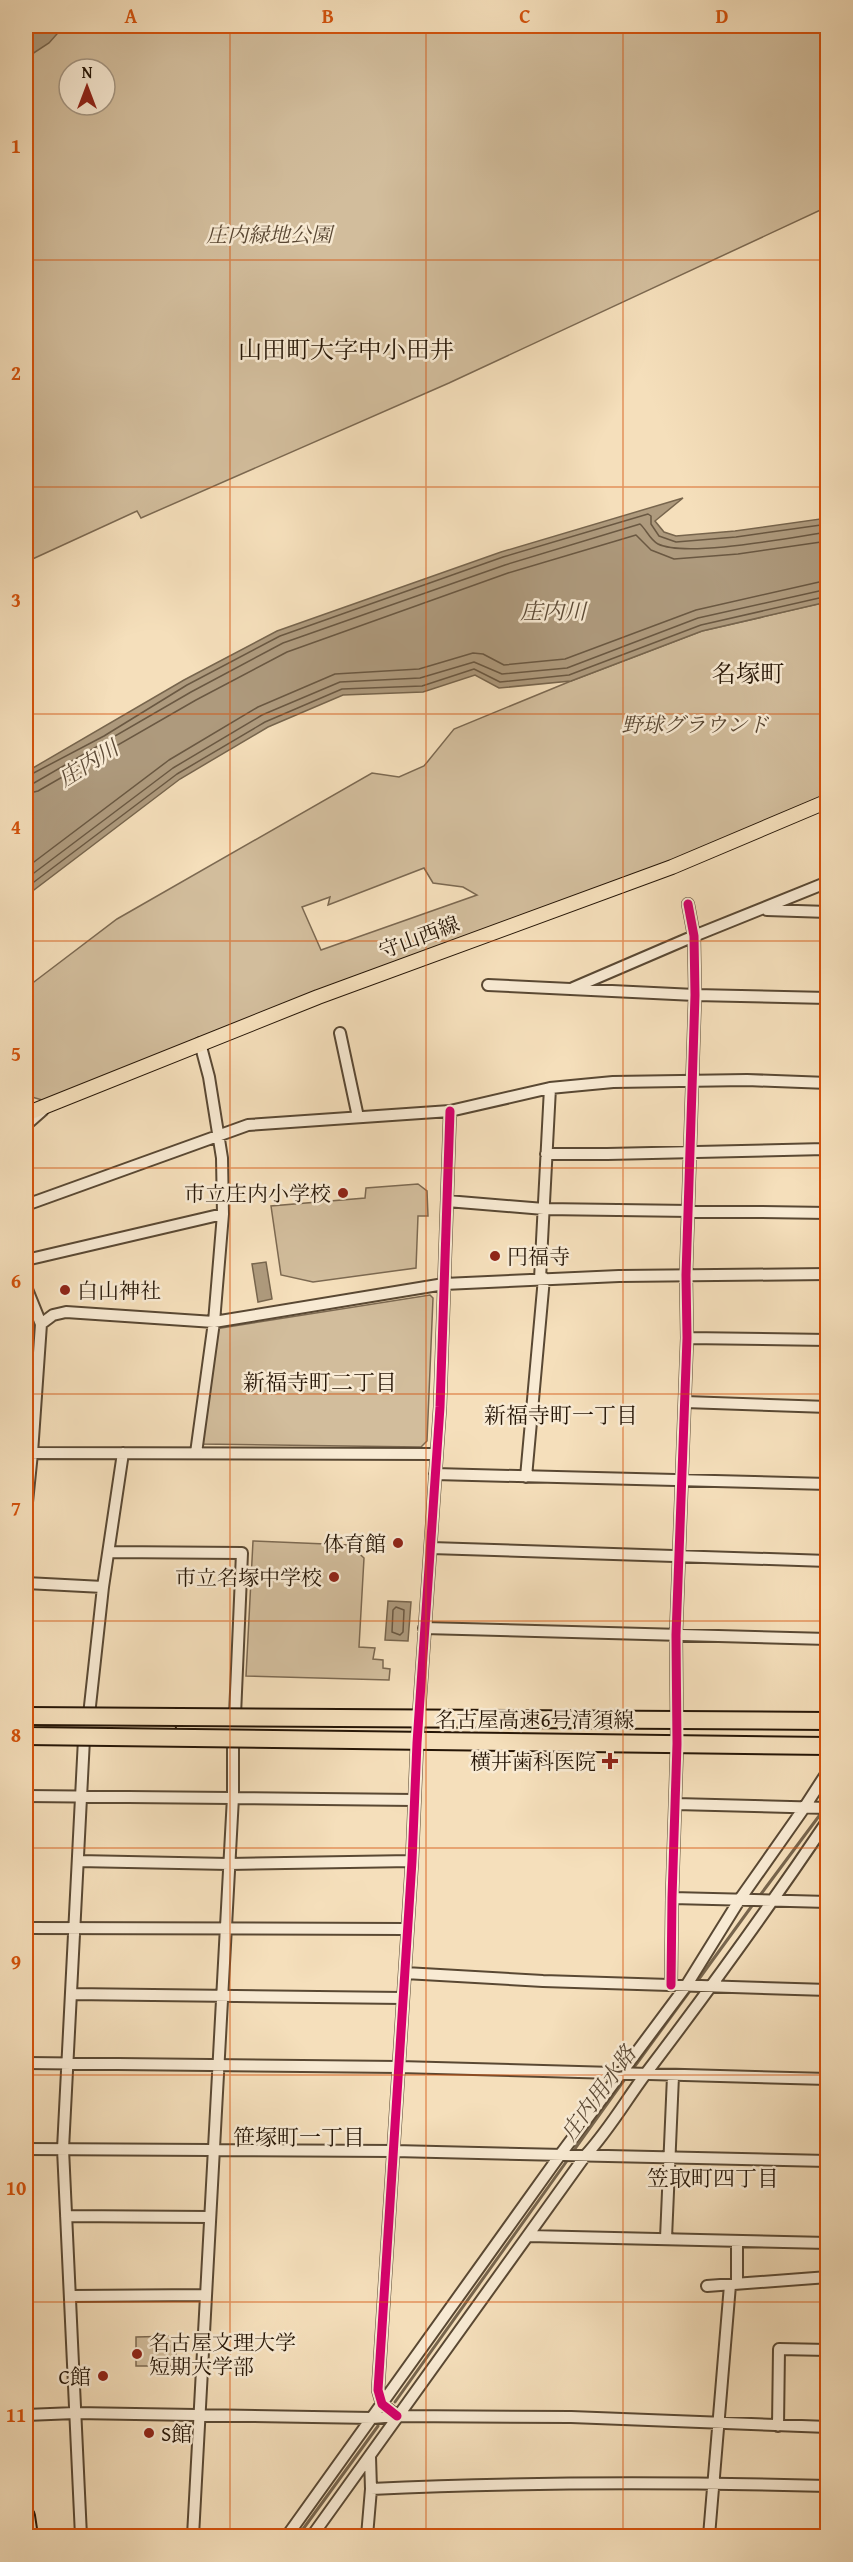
<svg xmlns="http://www.w3.org/2000/svg" width="853" height="2562" font-family="'Gentium Book Plus','Noto Serif JP',serif">
  <style>
    .green { fill: #d2bd9c; stroke: #7c6951; stroke-width: 1.5; fill-rule: evenodd }
    .water { fill: #ae9a7d; stroke: #77654d; stroke-width: 1.5 }
    .lines { fill: none; stroke-linecap: round; stroke-linejoin: round }
    .shore { stroke: #6a5842; stroke-width: 1.5 }
    .stream { stroke: #77654d; stroke-width: 3 }
    .minor-casing { stroke: #594833; stroke-width: 14 }
    .major-casing { stroke: #251506; stroke-width: 16 }
    .highway-casing { stroke: #251506; stroke-width: 20 }
    .minor { stroke: #f8ead3; stroke-width: 10 }
    .major { stroke: #f5dfbb; stroke-width: 14 }
    .highway { stroke: #f5dfbb; stroke-width: 16 }
    .highway-bridge-casing { stroke: #251506; stroke-width: 20; stroke-linecap: butt }
    .highway-bridge { stroke: #f5dfbb; stroke-width: 16 }
    .cycleway-casing { stroke: #f8ead3; stroke-width: 13 }
    .cycleway { stroke: #d6006c; stroke-width: 9 }
    .grid { fill: none; stroke: #d4520b; stroke-width: 1.5; stroke-opacity: 0.55 }
    .poi-dot { fill: #8f2418; stroke: #f8ead3; stroke-width: 2 }
    .labels { text-anchor: middle; dominant-baseline: central; stroke-width: 5; stroke-linejoin: round; paint-order: stroke }
    .park-label { font-size: 21px; font-style: italic; fill: #594733; stroke: #f8ead3 }
    .street-label { font-size: 21px; fill: #251506; stroke: #f8ead3 }
    .poi-label { font-size: 21px; fill: #251506; stroke: #f8ead3; text-anchor: end }
    .water-label { font-size: 22px; font-style: italic; fill: #5c4a36; stroke: #f8ead3 }
    .neighbourhood-label { font-size: 22px; fill: #251506; stroke: #f8ead3 }
    .quarter-label { font-size: 24px; fill: #251506; stroke: #f8ead3 }
    .neatline { fill: none; stroke: #d4520b; stroke-width: 2 }
    .grid-label { font-size: 20px; text-anchor: middle; font-weight: bold; fill: #d4520b }
  </style>
  <rect width="100%" height="100%" fill="#f5dfbb"/>
  <filter id="stains"><feTurbulence type="fractalNoise" baseFrequency=".00333" numOctaves="4"/><feColorMatrix values="0 0 0 0 .2 0 0 0 0 .09 0 0 0 0 .02 0 0 0 .5 -.17"/></filter>
  <radialGradient id="worn" r=".72"><stop offset=".6" stop-color="#630" stop-opacity="0"/><stop offset="1" stop-color="#630" stop-opacity=".3"/></radialGradient>
  <path class="green" d="M26,26H827V207L449,383L141,518L137,511L26,562ZM69,69H105V105H69Z
    M827,602V801L52,1103L32,1097L31,1106L26,1108V988L117,919L372,773L399,777L424,766L454,729L571,681L702,631ZM424,868L433,883L463,887L477,895L321,950L302,907L330,897L328,905Z
    M418,1184L427,1191L428,1216H418L416,1268L313,1282L281,1275L271,1206L365,1198L366,1188Z
    M430,1295L433,1298L427,1441L421,1447L200,1444L215,1329Z
    M253,1541L350,1545L364,1558L359,1647L375,1648L373,1659L383,1660V1668L390,1669L389,1680L246,1676Z
    M176,2336V2366H136V2337Z"/>
  <path class="water" d="M32,26H64L49,43L26,58V34Z
    M683,498L655,521L664,532L676,536L735,531L827,518V602L702,631L571,681L499,688L475,675L423,692L343,695L268,727L180,779L26,896V772L184,680L277,631L501,552Z
    M266,1262L272,1299L258,1302L252,1264Z
    M388,1601L411,1602L408,1641L385,1640Z"/>
  <g class="lines">
    <path class="shore" d="M26,777L104,736L187,685L280,636L503,557L648,514L651,516V524L659,536L676,542L736,537L828,524
      M26,785L34,783L191,692L283,643L505,565L640,524C646,529 650,540 658,544C686,558 793,537 828,532
      M26,794L38,791L196,700L287,652L508,573L636,535L651,550L674,559L738,554L828,541
      M26,868L169,760L258,707L335,674L419,669L473,653L483,654L504,665L565,659L696,610L828,580
      M26,879L173,768L262,715L340,682L420,678L474,662L502,674L567,668L698,618L828,589
      M26,888L177,774L265,722L342,689L422,686L474,669L500,682L569,675L701,625L828,596
      M396,1607L404,1610L403,1632L400,1635L392,1632L393,1610Z"/>
    <path class="stream" d="M758,1898L822,1812
      M696,1983L754,1903
      M632,2070L692,1988
      M572,2153L628,2075
      M395,2402L569,2158
      M298,2536L378,2426"/>
    <defs>
      <path id="minor" d="M767,910L828,912
        M488,985L695,995L828,998
        M573,988L694,936L828,882
        M340,1033L358,1117
        M26,1125L43,1110
        M546,1154H607L825,1149
        M447,1201L544,1209L828,1213
        M26,1205L248,1125L450,1111L550,1088L613,1082L747,1080L828,1083
        M826,1213V1083
        M26,1260L223,1214
        M540,1279L550,1088
        M26,1287L41,1324
        M687,1338L828,1340
        M685,1402L828,1407
        M26,1453L436,1454
        M196,1453L214,1322L223,1214L222,1158L209,1077L200,1043
        M435,1474L828,1484
        M526,1477L544,1278
        M26,1512L32,1453L41,1324L53,1315L66,1312L214,1322L444,1284L619,1276L828,1274
        M431,1548L828,1561
        M109,1552L242,1553L235,1715
        M26,1583L103,1587
        M424,1628L828,1639
        M89,1715L103,1587L123,1453
        M26,1796L414,1800
        M676,1804L828,1808
        M78,1861L229,1864L412,1861
        M672,1898L828,1902
        M26,1928L407,1929
        M405,1973L543,1981L828,1990
        M671,1985L672,1898L677,1744L676,1635L687,1338L686,1275L695,995L694,936L688,904
        M71,1994L403,1998
        M26,2063L399,2067L828,2079
        M26,2149L394,2151L828,2161
        M66,2216L209,2217
        M529,2236L828,2243
        M666,2238L673,2076
        M737,2284V2241
        M707,2286L828,2277
        M70,2296L206,2295
        M26,2415L75,2413L372,2418L397,2416L571,2417L828,2427
        M397,2416L382,2404L378,2390L412,1861L417,1743L440,1407L450,1111
        M778,2426L779,2349L828,2350
        M371,2489C523,2482 675,2482 828,2486
        M313,2534L333,2536
        M81,2536L63,2149L84,1739
        M193,2536L233,1797V1740
        M287,2536L560,2155L686,1986L740,1899L804,1808L828,1771
        M312,2536L585,2156C609,2130 626,2100 647,2072C710,1989 770,1906 828,1820
        M367,2536L371,2489L370,2457
        M709,2536L730,2285"/>
      <path id="major" d="M26,1114L318,997L672,867L828,801"/>
      <path id="highway" d="M32,1724L167,1728
        M685,1731L828,1733
        M26,2516L29,2536"/>
    </defs>
    <use href="#minor" class="minor-casing"/>
    <use href="#major" class="major-casing"/>
    <use href="#highway" class="highway-casing"/>
    <use href="#minor" class="minor"/>
    <use href="#major" class="major"/>
    <use href="#highway" class="highway"/>
    <defs>
      <path id="highway-bridge" d="M26,1716L828,1721
        M26,1736L828,1746"/>
    </defs>
    <use href="#highway-bridge" class="highway-bridge-casing"/>
    <use href="#highway-bridge" class="highway-bridge"/>
    <defs>
      <path id="cycleway" d="M671,1985L672,1898L677,1744L676,1635L687,1338L686,1275L695,995L694,936L688,904
        M397,2416L382,2404L378,2390L412,1861L417,1743L440,1407L450,1111"/>
    </defs>
    <use href="#cycleway" class="cycleway-casing"/>
    <use href="#cycleway" class="cycleway"/>
  </g>
  <path class="grid" d="M230,26V2536M426,26V2536M623,26V2536M26,260H828M26,487H828M26,714H828M26,941H828M26,1168H828M26,1394H828M26,1621H828M26,1848H828M26,2075H828M26,2302H828"/>
  <g class="poi-dot">
    <circle cx="343" cy="1193" r="6"/>
    <circle cx="495" cy="1256" r="6"/>
    <circle cx="65" cy="1290" r="6"/>
    <circle cx="398" cy="1543" r="6"/>
    <circle cx="334" cy="1577" r="6"/>
    <path d="M607 1752h6v6h6v6h-6v6h-6v-6h-6v-6h6z"/>
    <circle cx="137" cy="2354" r="6"/>
    <circle cx="103" cy="2376" r="6"/>
    <circle cx="149" cy="2433" r="6"/>
  </g>
  <g class="labels">
    <g class="park-label">
      <text x="269" y="234">庄内緑地公園</text>
      <text x="695" y="724">野球グラウンド</text>
    </g>
    <g class="street-label">
      <text transform="translate(419 937) rotate(-20)">守山西線</text>
      <text x="535" y="1719">名古屋高速6号清須線</text>
    </g>
    <g class="poi-label">
      <text x="331" y="1193">市立庄内小学校</text>
      <text x="507" y="1256" text-anchor="start">円福寺</text>
      <text x="77" y="1290" text-anchor="start">白山神社</text>
      <text x="386" y="1543">体育館</text>
      <text x="322" y="1577">市立名塚中学校</text>
      <text x="596" y="1761">横井歯科医院</text>
      <text x="149" y="2342" text-anchor="start">名古屋文理大学<tspan x="149" dy="24">短期大学部</tspan></text>
      <text x="91" y="2376">C館</text>
      <text x="161" y="2433" text-anchor="start">S館</text>
    </g>
    <g class="water-label">
      <text x="553" y="611">庄内川</text>
      <text transform="translate(88 763) rotate(-32)">庄内川</text>
      <text transform="translate(598 2093) rotate(-54)">庄内用水路</text>
    </g>
    <g class="neighbourhood-label">
      <text x="320" y="1382">新福寺町二丁目</text>
      <text x="561" y="1415">新福寺町一丁目</text>
      <text x="299" y="2137">笹塚町一丁目</text>
      <text x="713" y="2178">笠取町四丁目</text>
    </g>
    <g class="quarter-label">
      <text x="346" y="349">山田町大字中小田井</text>
      <text x="748" y="673">名塚町</text>
    </g>
  </g>
  <rect width="853" height="2562" fill="none" stroke="#f5dfbb" stroke-width="66"/>
  <g transform="translate(87 87)"><circle r="28" fill="#f8ead3" stroke="#a49581" stroke-width="1.5"/>
  <path d="M0-4.5L10 22L0 15L-10 22Z" fill="#8f2418"/>
  <text y="-9" font-size="16" font-weight="bold" text-anchor="middle" fill="#251506">N</text>
  </g>
  <rect x="33" y="33" width="787" height="2496" class="neatline"/>
  <g class="grid-label">
    <text x="131" y="23">A</text>
    <text x="328" y="23">B</text>
    <text x="525" y="23">C</text>
    <text x="722" y="23">D</text>
    <text x="16" y="153">1</text>
    <text x="16" y="380">2</text>
    <text x="16" y="607">3</text>
    <text x="16" y="834">4</text>
    <text x="16" y="1061">5</text>
    <text x="16" y="1288">6</text>
    <text x="16" y="1515">7</text>
    <text x="16" y="1742">8</text>
    <text x="16" y="1969">9</text>
    <text x="16" y="2195">10</text>
    <text x="16" y="2422">11</text>
  </g>
  <rect width="100%" height="100%" filter="url(#stains)"/>
  <rect width="100%" height="100%" fill="url(#worn)"/>
</svg>
